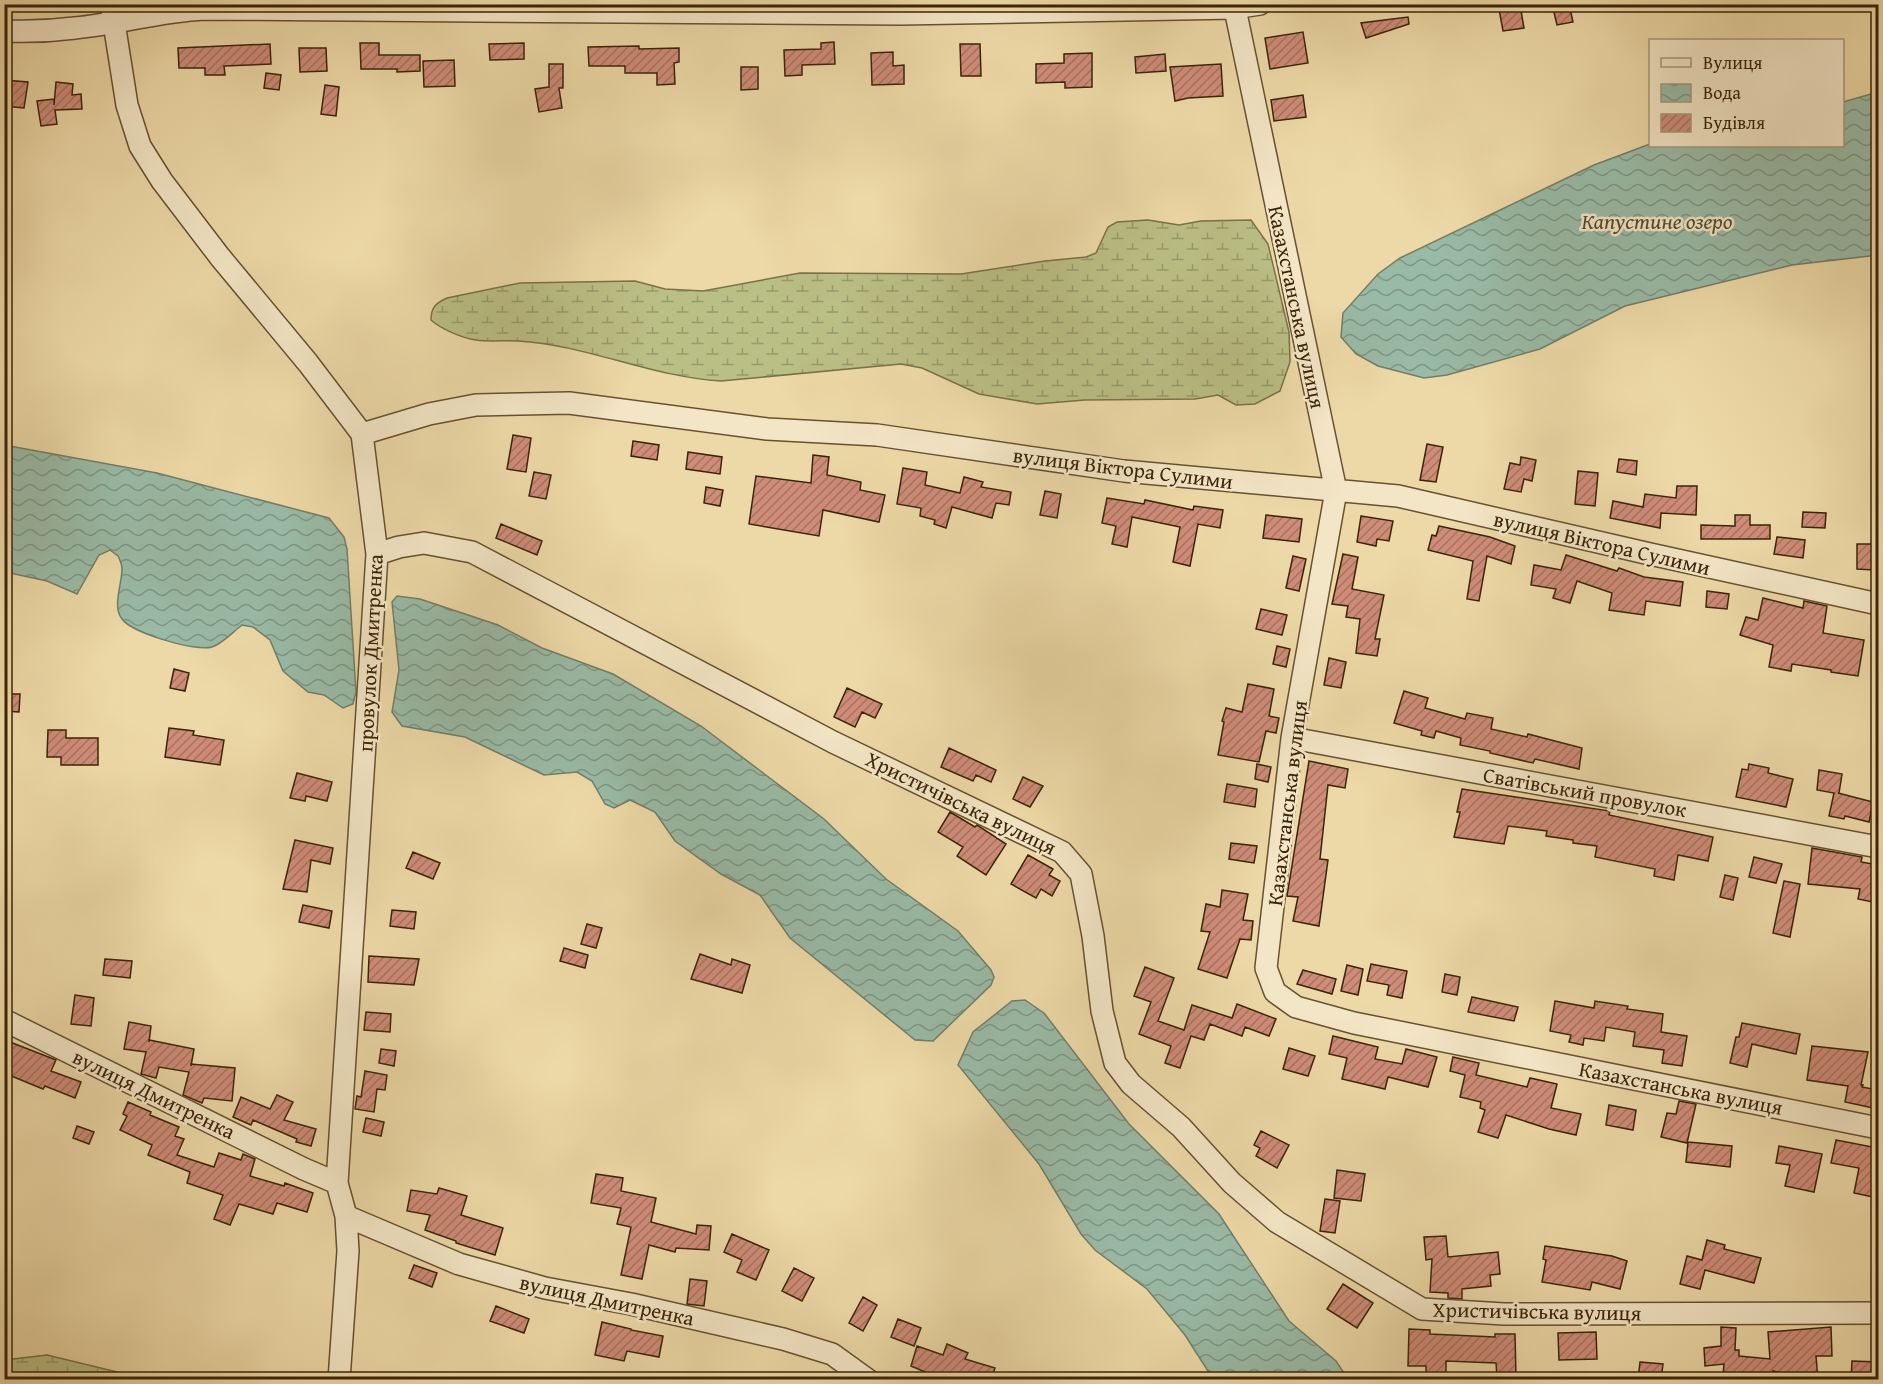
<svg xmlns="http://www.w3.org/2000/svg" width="1883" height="1384" font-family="'Gentium Book Plus',serif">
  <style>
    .wetland { fill: url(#wetland-marsh); stroke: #7a7246; stroke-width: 1.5 }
    .water { fill: url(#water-waves); stroke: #737e67; stroke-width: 1.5 }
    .building { fill: url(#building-hatch); stroke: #3a2408; stroke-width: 1.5 }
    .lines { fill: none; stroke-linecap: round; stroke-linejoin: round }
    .minor-casing { stroke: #675130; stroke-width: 24 }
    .minor { stroke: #f3e6c6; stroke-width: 21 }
    .labels { text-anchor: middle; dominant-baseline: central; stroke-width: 5; stroke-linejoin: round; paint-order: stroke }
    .street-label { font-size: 21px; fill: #3a2408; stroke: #f3e6c6 }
    .water-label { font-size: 22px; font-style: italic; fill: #524a30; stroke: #f3e6c6 }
  </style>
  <defs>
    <pattern id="wetland-marsh" width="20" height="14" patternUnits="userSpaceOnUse" patternTransform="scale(1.5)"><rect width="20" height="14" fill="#babf85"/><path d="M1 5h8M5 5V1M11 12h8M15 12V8" fill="none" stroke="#989b6b"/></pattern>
    <pattern id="water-waves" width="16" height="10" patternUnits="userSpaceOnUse" patternTransform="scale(1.5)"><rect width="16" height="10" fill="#99baa6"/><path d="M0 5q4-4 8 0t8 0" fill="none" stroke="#7e9785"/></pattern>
    <pattern id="building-hatch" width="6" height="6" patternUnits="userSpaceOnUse" patternTransform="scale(1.5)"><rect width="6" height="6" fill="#cf8c79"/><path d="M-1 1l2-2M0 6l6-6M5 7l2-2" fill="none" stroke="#a97261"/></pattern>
  </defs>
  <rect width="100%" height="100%" fill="#edd9a7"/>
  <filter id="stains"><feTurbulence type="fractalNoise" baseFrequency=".00333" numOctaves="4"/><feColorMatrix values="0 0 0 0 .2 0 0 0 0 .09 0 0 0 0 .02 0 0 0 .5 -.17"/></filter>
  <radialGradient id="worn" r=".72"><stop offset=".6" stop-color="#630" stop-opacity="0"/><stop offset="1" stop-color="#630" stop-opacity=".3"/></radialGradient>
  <path class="wetland" d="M1148,220L1179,225L1201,221L1251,220L1268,244L1289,332L1290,362L1280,391L1255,404L1236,405L1218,395L1195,399L1085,400L1037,404L979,394L922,368L901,364L721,381C652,377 587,345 518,341C504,340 490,342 476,340C462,338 441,329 431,320C431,307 436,303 447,298L520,283L635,281L665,289L703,291L800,273L961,274L1045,261L1086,257L1096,253L1108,227L1117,222Z
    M47,1355L146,1379H5V1360Z"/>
  <path class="water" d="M1878,92V255L1792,265L1625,306L1540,349L1447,375L1424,378L1378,366L1356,354L1341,337L1343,313L1378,274L1400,258L1594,165L1650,144L1842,146L1843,102Z
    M4,445L157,473L329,518L344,537L347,549L356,692L353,704L343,708L324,695L308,692L283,671L270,640L253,627L242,625C233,632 222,644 212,647C196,652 132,633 122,619C112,607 122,584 122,569C122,565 120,560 118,556L110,550L99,555L77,594L47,581L5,572Z
    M397,596L420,599L498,625L542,648L613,674L701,726L824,819L886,879L958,931L991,970L994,977L991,985L933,1041L915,1040L790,938L760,895L721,874L675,841L655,812L630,800L614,808L605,804L592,781L577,772L544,775L465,737L402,726L392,712L399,670L392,602Z
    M1025,1000L1044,1013L1129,1124L1219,1214L1289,1321L1336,1361L1348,1379H1213L1185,1335L1147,1289L1095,1250L1081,1234L1039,1164L958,1065L973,1032L1012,1001Z"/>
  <path class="building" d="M1552,4H1569L1573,22L1557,25Z
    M1520,5L1524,28L1503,31L1499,9Z
    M1408,17L1409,24L1366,38L1361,23Z
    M1303,32L1308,63L1270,69L1265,38Z
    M834,42L835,64L802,65V75L785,76L784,50L821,49V43Z
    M360,43H379V55H420V71L397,72V69H361Z
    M524,43V59L490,60L489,44Z
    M270,44L271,64L224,66L225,75H205V68H179L178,48Z
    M960,44H980L981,76H961Z
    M639,46V49L679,48V62L674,63L675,84L657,85V73H625V66H589L588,47Z
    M299,48H326L327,71L300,72Z
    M893,52V66L904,65V84L872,85L871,53Z
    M1092,53V87L1065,88V82L1036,83V64L1064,63V54Z
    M1165,54L1166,71L1136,73L1135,57Z
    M454,60L455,86L424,87L423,61Z
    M549,64H563V88H559L562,108L539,112L535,89L549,87Z
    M1221,64L1223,96L1188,98L1175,101L1170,67Z
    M741,67H758V89L741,90Z
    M266,73L281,75L279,90L264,88Z
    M4,80L28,82L24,108L4,106Z
    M56,82L73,84L72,95L81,94L82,109L55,110L57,124L41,126L37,101L54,99V105Z
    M325,85L339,87L336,116L321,114Z
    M1303,95L1306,117L1274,121L1271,100Z
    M513,435L531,438L526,472L507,469Z
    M633,441L659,445L657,460L631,456Z
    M1427,444L1443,447L1436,482L1420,480Z
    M688,452L722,457L720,474L686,469Z
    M813,455L829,457L827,475L861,482L860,490L885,495L879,522L823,510L819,536L749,524L756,476L811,483Z
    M1521,457L1536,460L1532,481L1524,479L1521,492L1504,489L1510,463L1520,465Z
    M1619,459L1637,461L1636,475L1617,472Z
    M903,468L927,472L925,485L960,493L964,477L983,482L981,487L1011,492L1009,505L996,503L992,518L952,507L946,528L934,524L935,520L920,516L921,508L897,504Z
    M1578,471L1598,473L1595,506L1575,504Z
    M534,472L551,475L546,499L529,496Z
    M1677,486H1697L1696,515L1661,513L1660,528L1610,518L1613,501L1643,507L1645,494L1676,498Z
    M706,487L723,490L720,506L704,503Z
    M1045,491L1061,494L1057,518L1040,515Z
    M1107,498L1144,504L1145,500L1193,510L1194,506L1223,510L1220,528L1198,524L1190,566L1173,562L1180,527L1132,517L1127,547L1112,544L1116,526L1102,523Z
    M1803,512L1826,513L1825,528L1802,527Z
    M1266,515L1302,519L1299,542L1263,538Z
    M1735,515H1750V525H1770V539H1701V525L1735,526Z
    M1361,516L1393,521L1389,541L1377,539L1376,546L1357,542Z
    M501,524L542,541L537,555L496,538Z
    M1439,526L1490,537L1515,546L1511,564L1487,556L1479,601L1467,599L1473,561L1428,550L1432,535L1436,536Z
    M1777,537L1805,540L1803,558L1774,554Z
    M1857,544H1874V570L1857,569Z
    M1343,554L1358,557L1352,589L1384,595L1375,639H1380L1377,656L1356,653L1360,619L1346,617L1348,606L1332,604Z
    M1566,555L1617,571L1619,568L1644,577L1683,582L1680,606L1646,601L1644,615L1609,610L1612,593L1577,581L1570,603L1553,598L1556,589L1531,585L1534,565L1561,570Z
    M1293,556L1306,559L1299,591L1286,588Z
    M1707,591L1729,594L1727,609L1706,607Z
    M1763,598L1803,608L1804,601L1827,606L1823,633L1864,640L1858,676L1831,672V670L1792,664L1791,671L1769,667L1773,645L1740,635L1746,617L1758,620Z
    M1261,609L1287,615L1282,635L1256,629Z
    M1277,646L1290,649L1286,667L1273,664Z
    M1329,658L1346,662L1341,688L1324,685Z
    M174,669L189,673L185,691L170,688Z
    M1248,684L1274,689L1269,716L1279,718L1276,733L1266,731L1259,762L1218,755L1224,722L1222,721L1226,708L1242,712Z
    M847,688L882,704L875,718L862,712L855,727L834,717Z
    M1404,691L1428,698L1425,708L1465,719L1467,713L1493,718L1491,729L1527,737L1528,734L1582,748L1579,769L1535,759L1533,763L1490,753V751L1460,745L1461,738L1436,731L1434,738L1421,735L1422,731L1394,723Z
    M4,694H20L19,712L4,711Z
    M169,728L194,731L193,735L224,740L220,765L165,757Z
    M48,730H66V738H98V765H61V757H47Z
    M949,748L996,770L991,782L976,775L973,781L941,767Z
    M1309,761L1348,769L1345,788L1328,785L1320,859L1328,860L1319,926L1293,921L1298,897L1287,896Z
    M1257,764L1271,767L1268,782L1255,779Z
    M1749,764L1769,768L1768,773L1793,779L1786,807L1736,797L1742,769L1748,770Z
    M1819,770L1842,774L1839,793H1838L1873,802L1869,822L1845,816L1844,819L1829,816L1834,793L1817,790Z
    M297,773L332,782L327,801L306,796L305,801L290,798Z
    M1023,777L1043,786L1030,807L1013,799Z
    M1227,784L1257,789L1255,807L1224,802Z
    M1462,789L1610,811L1609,815L1713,837L1708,861L1678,855L1674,880L1654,876L1655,869L1595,857L1597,846L1573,843V840L1546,836L1547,831L1508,826L1504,844L1454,837L1460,812H1457Z
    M950,812L975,827L977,825L1006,844L986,875L957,856L963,847L938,832Z
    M295,840L333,848L330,864L311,860L307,892L283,889Z
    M1231,843L1257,846L1254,863L1229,859Z
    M1812,848L1862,857L1861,862L1878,865V903L1858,899L1860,889L1808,884Z
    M413,852L440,863L433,879L406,868Z
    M1028,855L1053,869L1049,875L1060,881L1052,896L1041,889L1036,898L1011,884Z
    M1754,857L1782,864L1776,883L1749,877Z
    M1725,875L1738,878L1733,900L1720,897Z
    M1784,881L1800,884L1790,937L1773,933Z
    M1222,890L1248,894L1243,920L1253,921L1251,940L1240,939L1227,978L1198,969L1210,932L1201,931L1206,904L1220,907Z
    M303,905L332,911L329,928L299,922Z
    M392,910L416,912L414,929L390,926Z
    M587,924L602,928L596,948L581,944Z
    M564,948L588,955L585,968L560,961Z
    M700,954L731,965L732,959L750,965L742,993L691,979Z
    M369,956L419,959L414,985L368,982Z
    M105,959L132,961L130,978L103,975Z
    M1371,964L1407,971L1402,998L1387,995L1389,985L1367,981Z
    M1347,965L1363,969L1358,995L1341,991Z
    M1145,967L1174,978L1158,1021L1184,1030L1192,1005L1232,1018L1237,1004L1276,1019L1269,1036L1245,1027L1242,1036L1210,1024L1204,1040L1191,1036L1180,1068L1165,1063L1171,1046L1139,1034L1151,1002L1134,996Z
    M1303,970L1336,979L1332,994L1297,984Z
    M1445,974L1460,977L1457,995L1442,992Z
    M75,995L94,998L91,1026L71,1024Z
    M1472,997L1518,1007L1514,1021L1468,1012Z
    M1555,1001L1594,1008L1595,1001L1628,1006L1627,1009L1663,1014L1661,1032L1687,1036L1682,1066L1662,1063L1664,1050L1633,1046L1635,1032L1606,1027L1604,1041L1584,1038L1583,1045L1569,1042L1571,1035L1550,1031Z
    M366,1012L391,1014L390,1032L364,1030Z
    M129,1022L151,1026L149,1042V1040L194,1049L191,1066V1064L235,1068L232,1101L204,1098L202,1103L183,1095L189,1072L159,1067L156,1078L141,1074L146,1052L124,1049Z
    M1742,1023L1800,1034L1796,1054L1752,1044L1747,1067L1730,1063L1736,1037H1739Z
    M1333,1036L1378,1047L1375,1059L1402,1064L1406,1049L1437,1057L1428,1087L1388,1077L1385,1089L1342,1079L1347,1058L1329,1054Z
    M10,1042L56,1060L51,1071L81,1082L75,1098L45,1086L43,1089L4,1073V1053Z
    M1812,1046L1868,1052L1861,1085H1863L1862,1087L1878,1090V1109L1845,1102L1848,1086L1807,1080Z
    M1289,1048L1315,1056L1308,1076L1283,1069Z
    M381,1049L396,1051L394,1066L379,1063Z
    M1453,1057L1479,1063L1476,1075L1527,1087L1530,1078L1557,1084L1551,1108L1581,1114L1576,1135L1549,1129L1506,1115L1498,1138L1478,1132L1485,1110L1480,1108L1481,1102L1460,1097L1465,1075L1450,1071Z
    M365,1071L387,1075L385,1090L377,1089L374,1112L355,1109L357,1096L361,1097Z
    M277,1095L293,1102L284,1120L316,1129L311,1146L296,1142L297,1139L253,1120L251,1125L233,1117L241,1097L270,1109Z
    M1679,1101L1696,1104L1687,1143L1661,1137L1667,1113L1676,1114Z
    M128,1102L151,1112L150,1115L179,1127L175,1136L184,1139L177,1155L214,1167L219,1153L241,1160L243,1154L255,1159L250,1176L284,1186L285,1183L313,1193L307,1212L277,1203L273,1214L239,1204L230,1225L214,1219L223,1195L187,1183L190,1172L148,1155L152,1145L120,1130L127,1116L123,1114Z
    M1609,1105L1636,1110L1633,1130L1606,1125Z
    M366,1118L384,1122L381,1136L363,1132Z
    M77,1126L94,1132L89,1144L73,1138Z
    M1261,1131L1289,1145L1277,1168L1256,1156L1260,1148L1254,1145Z
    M1836,1140L1878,1148V1198L1854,1193L1859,1168L1831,1163Z
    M1688,1142L1732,1146L1730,1167L1686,1162Z
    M1779,1146L1822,1154L1814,1192L1785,1186L1790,1165L1776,1163Z
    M1337,1170L1365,1174L1361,1201L1334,1198Z
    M596,1174L623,1178L621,1191L656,1198L651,1222L696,1234L697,1225L711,1226L709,1250L676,1248L675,1252L649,1245L642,1279L621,1275L631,1227L617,1224L621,1208L591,1203Z
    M439,1188L467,1196L461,1215L503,1228L495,1255L456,1243V1241L425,1230L430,1215L407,1211L411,1190L437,1194Z
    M1325,1199L1340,1201L1335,1233L1320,1231Z
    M732,1234L769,1250L756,1280L737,1272L742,1260L724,1252Z
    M1446,1236L1448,1257L1498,1252L1500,1274L1490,1275L1491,1286L1462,1289V1299L1448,1298V1293L1430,1292L1432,1259L1426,1260L1424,1237Z
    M1707,1240L1725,1245L1724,1249L1761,1258L1754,1283L1705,1270L1700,1289L1680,1284L1687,1256L1702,1260Z
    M1545,1246L1612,1256L1627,1261L1620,1289L1592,1282L1590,1290L1542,1282L1546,1260L1543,1259Z
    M414,1265L437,1273L432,1287L409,1278Z
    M794,1268L814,1278L802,1301L782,1291Z
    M690,1279L707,1281L704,1306L687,1304Z
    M1343,1284L1373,1303L1357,1328L1327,1309Z
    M863,1297L877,1305L863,1331L849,1323Z
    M496,1306L529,1319L524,1333L490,1321Z
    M898,1319L921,1328L914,1346L891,1337Z
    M602,1322L631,1329V1330L663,1336L659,1357L627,1351L624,1361L595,1355Z
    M1721,1327L1736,1328L1735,1350H1739V1356L1770,1359L1768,1332L1831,1327L1832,1356H1816L1818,1380L1773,1371L1774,1377L1765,1378L1723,1375L1724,1364L1705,1366L1704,1348L1721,1346Z
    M1409,1329L1430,1330V1334L1495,1337V1334H1515L1516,1377H1497L1496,1363L1446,1361V1380H1426V1366H1408Z
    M1596,1332L1597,1359L1559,1360L1558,1333Z
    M947,1344L968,1353L965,1359L995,1368L991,1380H944L911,1366L917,1346L943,1355Z
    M1852,1361L1878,1362V1380H1851Z
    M1640,1362L1663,1364L1661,1380H1638Z"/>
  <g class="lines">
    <defs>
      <path id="minor" d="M111,4L127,105L140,146L162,181L220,257L308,363L362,434L377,554L337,1183L346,1216L348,1251L339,1380
        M1234,4L1336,491L1292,738L1266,968L1275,992L1296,1007L1354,1023L1878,1128
        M4,31C28,32 51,31 75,28C118,24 160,11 204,9L900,14L1234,8L1260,4
        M362,434L429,414L476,405L569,403L767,429L877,435L1124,471L1398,496L1650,554L1878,604
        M377,554L399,547L424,543L472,552L833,742L1062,852L1081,874L1093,936L1102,1011L1115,1063L1131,1084L1181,1127L1232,1183L1277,1222L1422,1309L1504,1314L1878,1313
        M1292,738L1878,847
        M4,1020L304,1169L337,1183
        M346,1216L459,1264L545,1288L631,1304L783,1339L832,1354L868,1380"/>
    </defs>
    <use href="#minor" class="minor-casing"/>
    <use href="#minor" class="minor"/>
  </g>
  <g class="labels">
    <g class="street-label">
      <text transform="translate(1297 307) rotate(78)">Казахстанська вулиця</text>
      <text transform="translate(1123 468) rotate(7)">вулиця Віктора Сулими</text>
      <text transform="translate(1602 543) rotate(13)">вулиця Віктора Сулими</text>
      <text transform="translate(370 653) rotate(-87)">провулок Дмитренка</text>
      <text transform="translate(1585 792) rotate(10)">Сватівський провулок</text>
      <text transform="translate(961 803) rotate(26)">Христичівська вулиця</text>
      <text transform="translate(1287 803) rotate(-83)">Казахстанська вулиця</text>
      <text transform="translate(1681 1088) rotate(11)">Казахстанська вулиця</text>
      <text transform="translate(154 1094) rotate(26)">вулиця Дмитренка</text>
      <text transform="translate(607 1300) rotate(12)">вулиця Дмитренка</text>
      <text transform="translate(1537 1311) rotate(1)">Христичівська вулиця</text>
    </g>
    <g class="water-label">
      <text x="1657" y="221">Капустине озеро</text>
    </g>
  </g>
  <rect width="1883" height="1384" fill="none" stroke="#edd9a7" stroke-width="24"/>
  <rect x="6" y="6" width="1871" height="1372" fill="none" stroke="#3a2408" stroke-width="3"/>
  <rect x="12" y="12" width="1859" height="1360" fill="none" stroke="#3a2408" stroke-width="1.5"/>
  <rect x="1649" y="39" width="195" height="108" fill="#f3e6c6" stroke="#a9987a" stroke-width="1.5"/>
  <rect x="1661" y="58" width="30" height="9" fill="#f3e6c6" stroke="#a9987a" stroke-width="1.5"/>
  <text x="1703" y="69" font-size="18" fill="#3a2408">Вулиця</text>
  <rect x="1661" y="84" width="30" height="18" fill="url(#water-waves)" stroke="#a9987a" stroke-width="1.5"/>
  <text x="1703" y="99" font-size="18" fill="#3a2408">Вода</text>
  <rect x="1661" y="114" width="30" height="18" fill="url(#building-hatch)" stroke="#a9987a" stroke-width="1.5"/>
  <text x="1703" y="129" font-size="18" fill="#3a2408">Будівля</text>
  <rect width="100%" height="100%" filter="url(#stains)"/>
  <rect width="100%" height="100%" fill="url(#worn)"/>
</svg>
